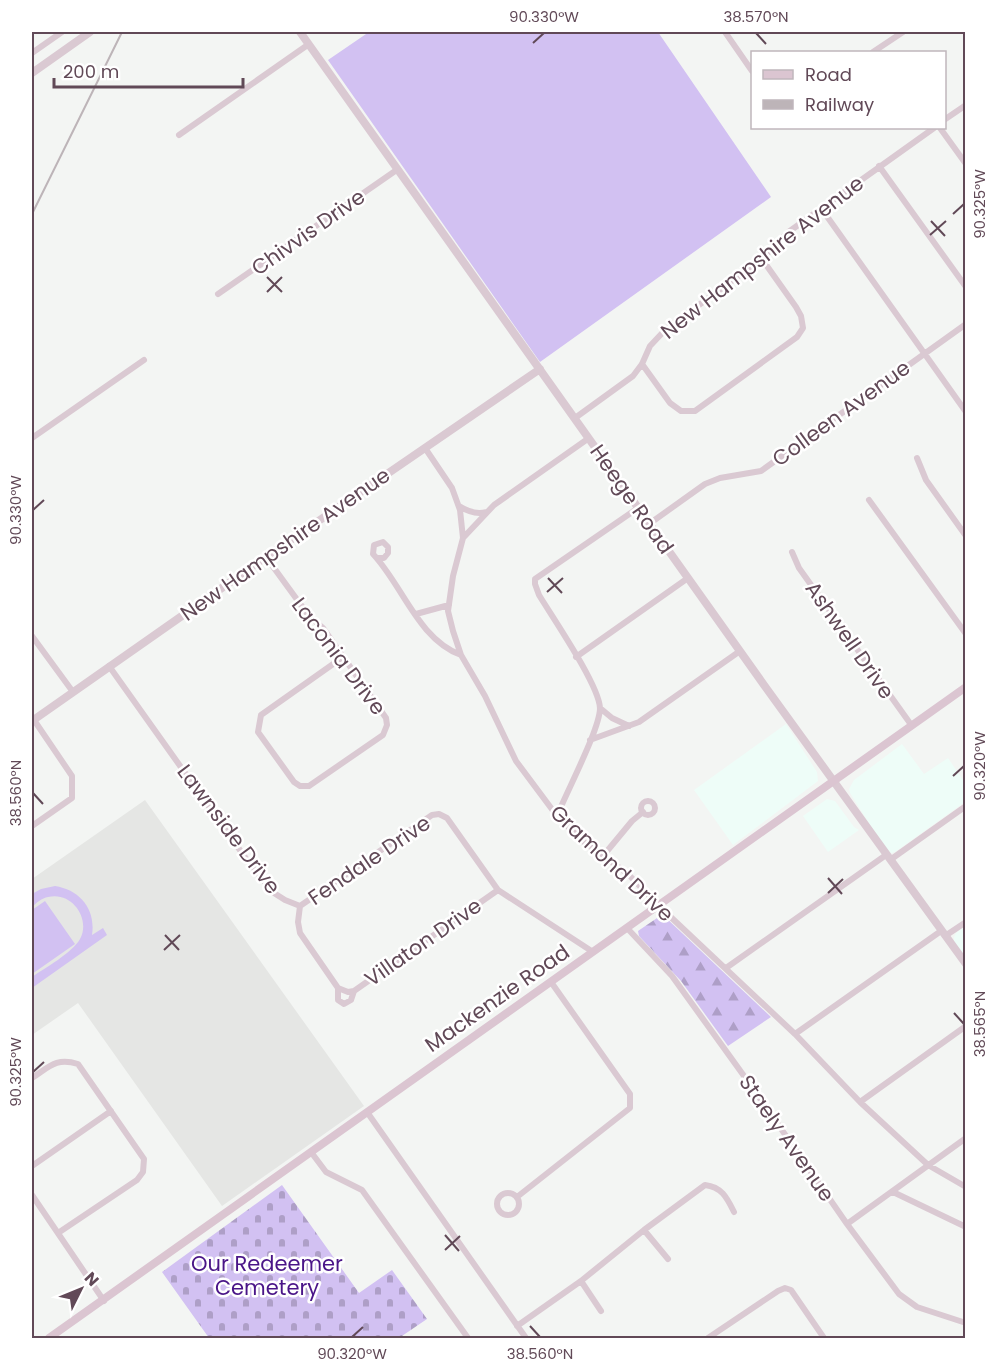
<svg xmlns="http://www.w3.org/2000/svg" width="997" height="1370" font-family="Poppins,sans-serif">
  <style>
    .commercial { fill: #eefdf8 }
    .education { fill: #e5e6e4 }
    .grass { fill: #d2c1f2 }
    .forest { fill: url(#forest-firs) }
    .cemetery { fill: url(#cemetery-stones) }
    .lines { fill: none; stroke-linecap: round; stroke-linejoin: round }
    .minor { stroke: #dac9d2; stroke-width: 6 }
    .tertiary { stroke: #dac9d2; stroke-width: 8 }
    .secondary { stroke: #dbc5d1; stroke-width: 8 }
    .rail { stroke: #bdb4b8; stroke-width: 2 }
    .ticks { fill: none; stroke: #614957; stroke-width: 2 }
    .labels { text-anchor: middle; dominant-baseline: central; stroke-width: 5; stroke-linejoin: round; paint-order: stroke }
    .street-label { font-size: 21px; fill: #614957; stroke: #fff }
    .park-label { font-size: 21px; fill: #4a1588; stroke: #fff }
    .neatline { fill: none; stroke: #614957; stroke-width: 2 }
    .ticks-label { font-size: 15px; text-anchor: middle; fill: #614957 }
  </style>
  <defs>
    <pattern id="forest-firs" width="22" height="20" patternUnits="userSpaceOnUse" patternTransform="scale(1.5)"><rect width="22" height="20" fill="#d2c1f2"/><path d="M5 1l3.5 6h-7zM16 11l3.5 6h-7z" fill="#ae9fc7"/></pattern>
    <pattern id="cemetery-stones" width="16" height="16" patternUnits="userSpaceOnUse" patternTransform="scale(1.5)"><rect width="16" height="16" fill="#d2c1f2"/><path d="M2 7V4a2 2 0 0 1 4 0v3zM10 15v-3a2 2 0 0 1 4 0v3z" fill="#ae9fc7"/></pattern>
  </defs>
  <rect width="100%" height="100%" fill="#f3f5f3"/>
  <path class="commercial" d="M786,724L817,772L818,781L733,845L694,790Z
    M902,744L924,774L948,758L965,783V802L895,852L891,853L888,851L877,836L850,793L849,789L854,780Z
    M827,799L835,801L854,827L859,830L828,852L803,816Z
    M965,926V957L954,942V937L956,933Z"/>
  <path class="education" d="M145,800L364,1106L222,1206L78,1003L32,1035V879Z"/>
  <path class="grass" d="M369,32H658L771,197L540,362L328,60Z
    M55,886C80,890 96,909 92,935L103,928L107,935L32,988V977C45,968 72,953 80,939C91,919 72,891 48,897C42,898 36,903 32,907V894L41,889Z
    M45,901L75,944L32,974V910Z"/>
  <path class="forest" d="M660,916H664L771,1017L728,1046L681,981L639,936L638,931Z"/>
  <path class="cemetery" d="M282,1185L359,1293L392,1270L427,1319L399,1338H209L162,1272Z"/>
  <g class="lines">
    <path class="minor" d="M725,32L752,71
      M873,52L903,32
      M32,53L62,32
      M944,120L966,105
      M940,128L966,164
      M179,135L309,44
      M879,166L966,287
      M821,208L966,412
      M218,294L398,169
      M642,364L670,403L681,411H695L797,337L803,328L801,316L796,307L762,259
      M575,418L633,376L642,364L650,346L666,329L762,259L787,233L934,128
      M32,438L144,360
      M425,448L452,488L460,510L463,538L453,576L448,611L453,631L461,655L485,696L516,761L557,816L584,842L628,874L659,906L795,1034L860,1102L928,1165L966,1187
      M917,458L926,480L966,536
      M869,500L966,634
      M459,506C467,511 476,515 486,512
      M649,524L705,484L720,478L761,471L966,324
      M463,538L494,505L589,438
      M792,552L799,568L912,726
      M266,557L309,616L323,628L386,718L387,725L383,735L309,786H300L294,782L258,732L261,715L343,657
      M378,558H384L388,553V547L383,542L374,545L373,554C403,586 418,639 461,655
      M416,614L449,605
      M32,636L73,692
      M576,657L688,578
      M109,666L247,860L274,893L285,900L300,906
      M600,708L612,718L629,726
      M590,740L639,722L740,651
      M641 808a7 7 0 1 1 14 0a7 7 0 1 1-14 0Z
      M557,816C566,793 600,729 600,708C599,685 553,618 539,595L535,584V579L638,508
      M32,826L72,798V776L34,720
      M603,856L632,821L643,812
      M890,860L966,806
      M300,906L432,815L439,814L447,818L498,890L593,952
      M300,906L298,922L300,933L338,988L348,992L354,991L498,890
      M627,928L672,976L757,1094L847,1224L899,1294L917,1307L966,1323
      M945,936L966,922
      M726,968L886,855
      M338,988V1000L344,1004L351,1000L354,991
      M795,1034L941,931
      M32,1078C49,1067 56,1057 78,1064L144,1159L143,1172L137,1180L58,1233
      M860,1102L966,1026
      M367,1112L526,1338
      M311,1152L326,1172L362,1190L468,1338
      M32,1166L111,1111
      M893,1192L966,1227
      M497 1204a11 11 0 1 1 22 0a11 11 0 1 1-22 0Z
      M32,1195L104,1301
      M517,1197L630,1108V1094L551,982
      M847,1224L966,1138
      M644,1230L668,1259
      M581,1281L601,1311
      M517,1326L581,1281L644,1230L705,1185C722,1187 727,1198 734,1212
      M708,1338L778,1291L785,1288L791,1290L824,1338"/>
    <path class="tertiary" d="M300,32L764,685L966,964
      M32,73L90,32
      M32,721L266,557L540,369"/>
    <path class="secondary" d="M49,1338L966,687"/>
    <path class="rail" d="M32,214L122,32"/>
  </g>
  <path class="ticks" d="M756,33L766,44M533,43L544,33M953,214L964,204M931,221L945,236M930,235L946,221M267,277L282,292M267,292L282,277M33,510L44,500M548,578L562,593M547,592L563,578M953,776L964,766M33,793L43,804M828,878L842,894M828,893L843,879M165,935L179,950M164,950L180,935M954,1013L964,1024M33,1072L44,1062M445,1235L459,1251M445,1250L460,1236M530,1326L540,1337M352,1337L363,1327"/>
  <g class="labels">
    <g class="street-label">
      <text transform="translate(308 232) rotate(-35)">Chivvis Drive</text>
      <text transform="translate(762 257) rotate(-38)">New Hampshire Avenue</text>
      <text transform="translate(841 413) rotate(-36)">Colleen Avenue</text>
      <text transform="translate(632 499) rotate(55)">Heege Road</text>
      <text transform="translate(285 544) rotate(-35)">New Hampshire Avenue</text>
      <text transform="translate(850 640) rotate(55)">Ashwell Drive</text>
      <text transform="translate(339 656) rotate(53)">Laconia Drive</text>
      <text transform="translate(229 829) rotate(53)">Lawnside Drive</text>
      <text transform="translate(369 860) rotate(-34)">Fendale Drive</text>
      <text transform="translate(612 863) rotate(43)">Gramond Drive</text>
      <text transform="translate(423 942) rotate(-35)">Villaton Drive</text>
      <text transform="translate(497 998) rotate(-35)">Mackenzie Road</text>
      <text transform="translate(787 1138) rotate(55)">Staely Avenue</text>
    </g>
    <g class="park-label">
      <text x="267" y="1263">Our Redeemer<tspan x="267" dy="24">Cemetery</tspan></text>
    </g>
  </g>
  <rect width="997" height="1370" fill="none" stroke="#ffffff" stroke-width="66"/>
  <rect x="751" y="51" width="195" height="78" fill="#ffffff" stroke="#c0b6bc" stroke-width="1.5"/>
  <rect x="763" y="70" width="30" height="9" fill="#dbc5d1" stroke="#c0b6bc" stroke-width="1.5"/>
  <text x="805" y="81" font-size="18" fill="#614957">Road</text>
  <rect x="763" y="100" width="30" height="9" fill="#bdb4b8" stroke="#c0b6bc" stroke-width="1.5"/>
  <text x="805" y="111" font-size="18" fill="#614957">Railway</text>
  <g transform="translate(81 1289) rotate(47)" stroke="#ffffff" stroke-width="4.5" paint-order="stroke">
  <path d="M0-4.5L10 22L0 15L-10 22Z" fill="#614957"/>
  <text y="-9" font-size="16" font-weight="bold" text-anchor="middle" fill="#614957">N</text>
  </g>
  <path d="M54 78v9h189v-9" fill="none" stroke="#614957" stroke-width="3"/>
  <text x="63" y="78" font-size="18" fill="#614957" stroke="#ffffff" stroke-width="4.5" paint-order="stroke">200 m</text>
  <rect x="33" y="33" width="931" height="1304" class="neatline"/>
  <g class="ticks-label">
    <text x="544" y="22">90.330°W</text>
    <text x="756" y="22">38.570°N</text>
    <text transform="translate(980 204) rotate(-90)" y="5">90.325°W</text>
    <text transform="translate(16 510) rotate(-90)" y="5">90.330°W</text>
    <text transform="translate(980 766) rotate(-90)" y="5">90.320°W</text>
    <text transform="translate(16 793) rotate(-90)" y="5">38.560°N</text>
    <text transform="translate(980 1024) rotate(-90)" y="5">38.565°N</text>
    <text transform="translate(16 1072) rotate(-90)" y="5">90.325°W</text>
    <text x="352" y="1359">90.320°W</text>
    <text x="540" y="1359">38.560°N</text>
  </g>
</svg>
